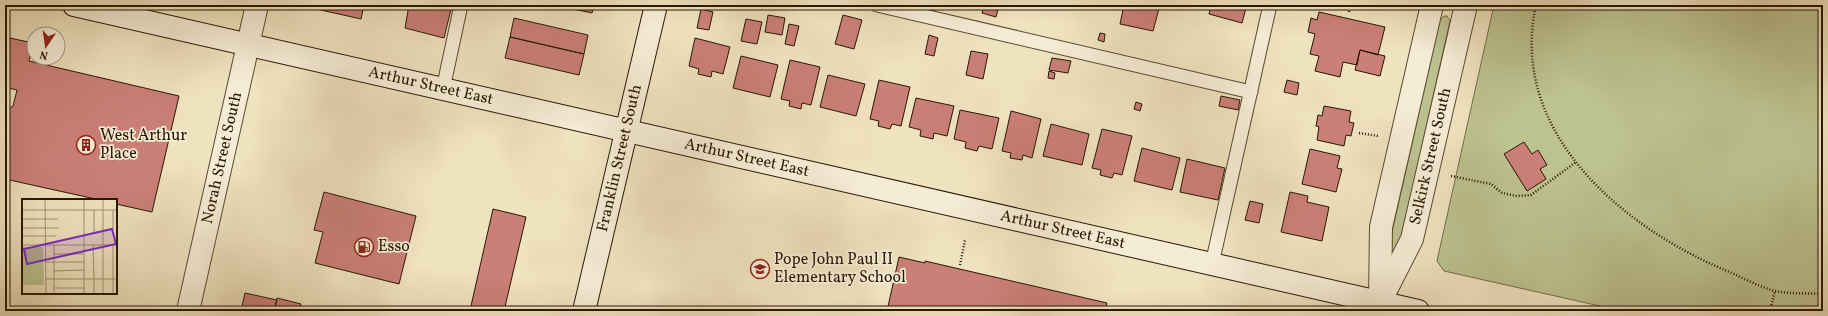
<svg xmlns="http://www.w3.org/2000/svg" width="1828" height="316" font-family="Vollkorn,serif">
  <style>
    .green { fill: #bcc290; stroke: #726c49 }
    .building { fill: #ca7f77; stroke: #291702 }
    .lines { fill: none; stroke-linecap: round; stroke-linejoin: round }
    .lane-casing { stroke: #5a4a31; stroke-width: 15 }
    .street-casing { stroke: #5a4a31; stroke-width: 24 }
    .secondary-casing { stroke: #291702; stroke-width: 24 }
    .path { stroke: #291702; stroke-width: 2.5; stroke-dasharray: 1 2; stroke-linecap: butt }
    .lane { stroke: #f5ecd5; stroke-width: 13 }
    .street { stroke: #f5ecd5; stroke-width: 22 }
    .secondary { stroke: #f5ecd5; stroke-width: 22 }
    .labels { text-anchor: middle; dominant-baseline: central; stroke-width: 3.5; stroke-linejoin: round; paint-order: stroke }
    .street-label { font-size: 16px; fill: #291702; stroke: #f5ecd5 }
    .poi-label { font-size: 16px; fill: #291702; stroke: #f5ecd5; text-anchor: start }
    .inset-road { fill: none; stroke: #a09173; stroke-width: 1 }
    .view { fill: #7b2cbf; fill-opacity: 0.15; stroke: #7b2cbf; stroke-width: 2 }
    .inset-edge { fill: none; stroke: #291702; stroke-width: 2 }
  </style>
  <rect width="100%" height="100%" fill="#efe2bf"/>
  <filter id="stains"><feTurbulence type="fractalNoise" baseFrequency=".005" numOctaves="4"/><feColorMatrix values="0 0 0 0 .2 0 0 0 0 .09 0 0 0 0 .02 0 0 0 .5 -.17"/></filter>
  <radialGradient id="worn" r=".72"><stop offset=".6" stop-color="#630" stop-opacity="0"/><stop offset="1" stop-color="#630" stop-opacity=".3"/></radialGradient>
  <path class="green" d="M1494,5H1823V311H1622L1444,271L1437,261Z
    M1444,16H1447L1450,21L1399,248L1395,254H1392L1388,250L1440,20Z"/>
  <path class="building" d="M313,5H364L361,19L312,8Z
    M409,5H452L444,38L405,28Z
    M554,5H594L592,13Z
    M907,5H935L934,12Z
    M984,5H999L996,17L982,13Z
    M1124,5H1160L1153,31L1120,24Z
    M1211,5H1255L1254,10L1246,8L1242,23L1209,14Z
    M701,9L713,12L709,30L697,28Z
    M1319,12L1385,27L1378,55L1360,50L1357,65L1343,62L1340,77L1315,71L1319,56L1310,54L1315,34L1308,32L1311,18L1317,20Z
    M768,15L785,18L782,35L765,32Z
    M843,15L862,20L854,49L835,44Z
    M514,18L588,35L584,54L510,37Z
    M746,19L762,22L757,44L741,41Z
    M789,24L799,26L794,46L785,44Z
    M1100,33L1105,34L1104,42L1098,40Z
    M929,35L938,38L934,56L925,54Z
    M510,37L584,54L579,75L505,58Z
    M10,38L33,43L29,61L179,96L152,212L116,204V200H100L5,179V111L13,106L17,90L5,87V61Z
    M695,38L730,47L723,74L712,71L711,77L698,74L699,69L689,66Z
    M1360,50L1385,56L1380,76L1355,70Z
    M971,51L988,54L983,79L966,75Z
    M741,56L778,65L770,97L733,88Z
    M1052,58L1071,61L1068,73L1049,70Z
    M790,60L820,67L811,105L802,103L801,109L789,106L790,101L781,99Z
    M1049,71L1055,73L1054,79L1048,78Z
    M828,75L865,84L856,116L820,107Z
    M879,80L910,87L901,126L892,124L890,129L878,126L879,121L870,119Z
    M1287,80L1299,83L1297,95L1284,92Z
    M1221,96L1240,100L1238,110L1219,106Z
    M916,98L954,106L947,136L934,133L933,139L920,136L921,130L909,127Z
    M1136,102L1142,104L1140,111L1134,109Z
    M1324,106L1351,111L1349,122L1354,123L1351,136L1346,135L1344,146L1317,140L1319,127L1316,126L1318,115L1322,116Z
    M960,110L999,118L992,149L979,146L977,151L965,148L966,142L954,139Z
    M1011,111L1041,119L1032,158L1023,155L1022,160L1010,158L1011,153L1002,151Z
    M1051,124L1089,134L1082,165L1043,156Z
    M1102,129L1132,136L1122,175L1114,173L1112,178L1100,175L1101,170L1092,168Z
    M1524,142L1532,154L1538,150L1547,165L1540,169L1546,179L1527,191L1504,154Z
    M1142,148L1180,158L1172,190L1134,181Z
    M1310,149L1340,156L1337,168L1342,169L1336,192L1302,184Z
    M1187,159L1225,168L1218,200L1180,192Z
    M324,192L416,216L399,284L315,263L323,232L314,230Z
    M1290,192L1308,196L1307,202L1329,207L1322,241L1281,232Z
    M1250,201L1263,204L1259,223L1245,220Z
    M493,209L526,217L504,311H493L471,306Z
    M899,257L925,263V261L1107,303L1105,311H887Z
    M245,293L277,300L274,311H241Z
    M277,298L301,304L299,311H274Z
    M330,307L349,311H328Z"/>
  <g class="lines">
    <defs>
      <path id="lane" d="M877,5L1251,92
        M443,89L461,5
        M1212,264L1270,5"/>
      <g id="street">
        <path id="s1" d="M1382,298L1412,239L1466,5"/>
        <path id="s2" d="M188,311L257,5"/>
        <path d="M1378,311L1380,302L1381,227L1432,5"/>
      </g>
      <g id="secondary">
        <path id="s3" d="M74,5L1418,311"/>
        <path id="s4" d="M584,311L656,5"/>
      </g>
    </defs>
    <use href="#lane" class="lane-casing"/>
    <use href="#street" class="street-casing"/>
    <use href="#secondary" class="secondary-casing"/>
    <path class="path" d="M1536,5C1508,132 1622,227 1727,271C1742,277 1759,287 1775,291C1790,294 1808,293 1823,294
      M1349,12L1350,5
      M1359,133L1378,136
      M1451,176L1491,184L1502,193L1517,196L1531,195L1576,162
      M960,265L965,240
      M1770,311L1775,291"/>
    <use href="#lane" class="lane"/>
    <use href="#street" class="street"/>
    <use href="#secondary" class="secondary"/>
  </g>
  <defs>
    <symbol id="building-ring" viewBox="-11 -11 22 22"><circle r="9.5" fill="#f5ecd5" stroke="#8f2418" stroke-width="1.5"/><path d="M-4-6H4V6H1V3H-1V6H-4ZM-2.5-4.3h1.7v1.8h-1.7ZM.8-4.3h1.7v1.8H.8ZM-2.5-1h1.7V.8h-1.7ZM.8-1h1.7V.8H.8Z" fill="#8f2418"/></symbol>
    <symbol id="fuel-ring" viewBox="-11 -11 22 22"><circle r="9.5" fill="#f5ecd5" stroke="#8f2418" stroke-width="1.5"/><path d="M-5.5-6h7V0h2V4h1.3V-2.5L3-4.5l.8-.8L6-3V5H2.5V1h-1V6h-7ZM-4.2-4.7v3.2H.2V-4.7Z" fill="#8f2418"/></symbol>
    <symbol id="school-ring" viewBox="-11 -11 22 22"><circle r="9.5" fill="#f5ecd5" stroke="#8f2418" stroke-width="1.5"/><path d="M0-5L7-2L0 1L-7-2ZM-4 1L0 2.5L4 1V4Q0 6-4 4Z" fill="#8f2418"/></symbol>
  </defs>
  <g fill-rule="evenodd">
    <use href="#building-ring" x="75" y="134" width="22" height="22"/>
    <use href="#fuel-ring" x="353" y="236" width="22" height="22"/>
    <use href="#school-ring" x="749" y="258" width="22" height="22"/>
  </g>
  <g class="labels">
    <g class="street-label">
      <text stroke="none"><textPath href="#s3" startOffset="366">Arthur Street East</textPath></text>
      <text stroke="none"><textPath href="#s1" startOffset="151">Selkirk Street South</textPath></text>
      <text stroke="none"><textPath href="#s2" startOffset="157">Norah Street South</textPath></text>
      <text stroke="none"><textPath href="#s4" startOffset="157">Franklin Street South</textPath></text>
      <text stroke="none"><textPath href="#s3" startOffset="690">Arthur Street East</textPath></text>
      <text stroke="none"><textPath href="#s3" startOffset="1014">Arthur Street East</textPath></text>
    </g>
    <g class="poi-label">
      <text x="100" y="136">West Arthur<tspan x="100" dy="18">Place</tspan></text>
      <text x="378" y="247">Esso</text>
      <text x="774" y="260">Pope John Paul II<tspan x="774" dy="18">Elementary School</tspan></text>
    </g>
  </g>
  <g transform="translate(22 199)">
    <rect width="95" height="95" fill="#efe2bf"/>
    <path d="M0,48H21L22,86H0Z" fill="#bcc290"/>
    <path class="inset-road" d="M23,0L24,95M62,0V95M81,0V95M0,11H95M0,20H36M0,29H37M91,31V11M72,34V11M0,37H34M0,46H95M32,46V95M71,46L72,80M91,46V95M32,55H62M24,63H62M32,72L62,71M23,80H95M32,89H62M72,95V80"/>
    <path class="view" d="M90,30L94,45L5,65L2,50Z"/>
    <rect width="95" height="95" class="inset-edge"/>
  </g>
  <rect width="1828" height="316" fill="none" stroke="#efe2bf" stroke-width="20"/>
  <rect x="6" y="6" width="1816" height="304" fill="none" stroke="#291702" stroke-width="2"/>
  <rect x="10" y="10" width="1808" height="296" fill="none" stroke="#291702"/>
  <g transform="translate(46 46) rotate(193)"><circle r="19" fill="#f5ecd5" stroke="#a39781"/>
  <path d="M0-3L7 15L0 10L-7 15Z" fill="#8f2418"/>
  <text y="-6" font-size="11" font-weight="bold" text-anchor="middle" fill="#291702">N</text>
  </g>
  <rect width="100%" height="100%" filter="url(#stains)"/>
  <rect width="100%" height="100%" fill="url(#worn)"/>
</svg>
